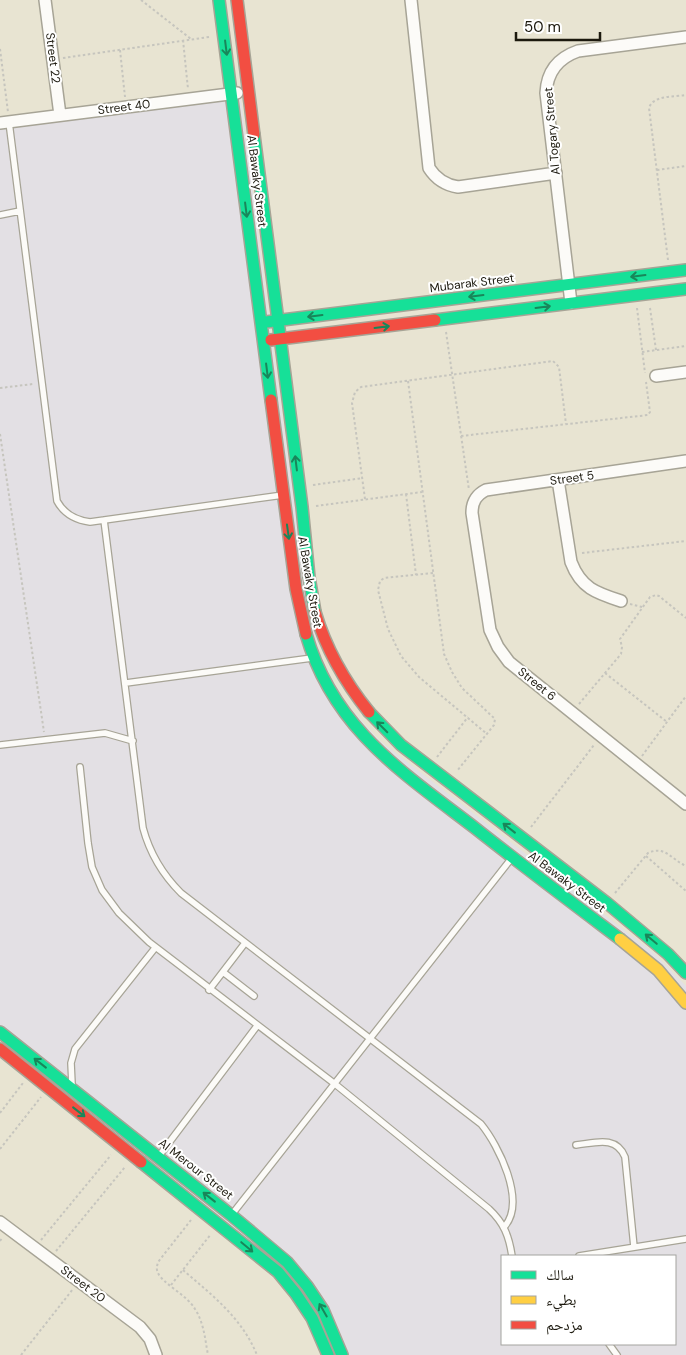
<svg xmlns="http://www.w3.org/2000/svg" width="686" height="1355" font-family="'DM Sans','Noto Naskh Arabic',sans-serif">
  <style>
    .commercial { fill: #e3e0e4; fill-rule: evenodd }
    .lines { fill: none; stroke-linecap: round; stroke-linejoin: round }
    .lane-casing { stroke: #a7a496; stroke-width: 8 }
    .street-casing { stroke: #a7a496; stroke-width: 14 }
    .fast-casing { stroke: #a7a496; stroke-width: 14 }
    .slow-casing { stroke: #a7a496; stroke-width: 14 }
    .jam-casing { stroke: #a7a496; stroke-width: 14 }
    .path { stroke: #c6c5be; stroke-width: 2; stroke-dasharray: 2.5 2.5; stroke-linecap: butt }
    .lane { stroke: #fcfbf8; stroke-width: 5.5 }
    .street { stroke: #fcfbf8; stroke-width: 11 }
    .fast { stroke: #16e098; stroke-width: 11 }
    .slow { stroke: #ffcf43; stroke-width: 11 }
    .jam { stroke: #f24e42; stroke-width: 11 }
    .oneway { stroke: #19865a }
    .labels { text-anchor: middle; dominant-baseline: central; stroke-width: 4; stroke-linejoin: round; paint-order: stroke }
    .street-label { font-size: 12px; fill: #1c190e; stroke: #fff }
  </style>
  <rect width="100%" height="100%" fill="#e8e4d2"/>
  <path class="commercial" d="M241,99L271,333L307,595L319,651L332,679L348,705L379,740L655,954L686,986V1355H337L313,1305L0,1039V128ZM502,1256H675V1344H502Z"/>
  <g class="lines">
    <defs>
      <path id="lane" d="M9,122L57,501C64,514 75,520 90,522L283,495
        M0,215L20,211
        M104,520L143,828C150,854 162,874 181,893L481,1124C499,1146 526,1201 505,1226
        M126,683L312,658
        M0,745L105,733L133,741
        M80,767L88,843L92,867L102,890L119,913L149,942L335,1084L489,1209C504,1223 509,1236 512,1256
        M223,972L254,996
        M209,990L245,943
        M72,1084L71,1063L75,1049L155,948
        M576,1145C595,1143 616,1135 625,1157L634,1247
        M159,1156L257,1026
        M233,1213L511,859
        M579,1256L686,1239
        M609,1344L617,1355"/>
      <path id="street" d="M45,0L60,115
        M411,0L429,168C436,179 445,185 458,187L556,173
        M0,123L237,93
        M571,303L546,93C547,72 558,58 578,51L686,37
        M656,376L686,372
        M686,461L486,490C476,495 472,502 472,513L490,630L498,647L509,662L686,804
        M558,480L571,562C581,588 596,593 621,601
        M0,1222L140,1327L150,1339L156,1355"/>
      <path id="fast" d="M219,0L271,400
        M254,135L302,507L309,577L315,612
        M435,320L686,289
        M266,322L686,270
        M306,634C333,728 402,772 475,828C523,866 571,902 620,939
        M369,712L401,745L607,903L668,954L686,973
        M0,1032L231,1215L287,1262L307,1286L323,1310L342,1355
        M141,1162L278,1272L296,1294L312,1318L328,1355"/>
      <path id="slow" d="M620,939L658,970L686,1003"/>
      <path id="jam" d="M237,0L254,135
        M271,340L435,320
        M271,400L296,589L306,634
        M315,612C326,649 344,681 369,712
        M0,1049L141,1162"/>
    </defs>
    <use href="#lane" class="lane-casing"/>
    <use href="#street" class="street-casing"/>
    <use href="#fast" class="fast-casing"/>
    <use href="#slow" class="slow-casing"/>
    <use href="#jam" class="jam-casing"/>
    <path class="path" d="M141,0L191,39
      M183,40L188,89
      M0,49L8,112
      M120,50L125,97
      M63,58L209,37
      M657,170L686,166
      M668,260L649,108C653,95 674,97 686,95
      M637,308L645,373
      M650,308L656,350
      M446,332L469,490
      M642,352L686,346
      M408,381L444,654L452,672L462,688L495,719L494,725L457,771
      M0,388L33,384
      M0,434L44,732
      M461,436L648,415L650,412L646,382
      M313,485L363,478
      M406,494L416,575
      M365,499L352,403L355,392L361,387L553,361L559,367L566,424
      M316,506L422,492
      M582,553L686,541
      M433,573L384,578L380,581L378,590L388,629L401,656L419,677L487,734
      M630,604L642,607
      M605,673L667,722
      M579,704L621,654L622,647L620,639L650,597L656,595L659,596L686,618
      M642,756L686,696
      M437,757L468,717
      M531,827L594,745
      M646,856L686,891
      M615,893L648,853C665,845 672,860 686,866
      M0,1113L23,1083
      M0,1149L41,1097
      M191,1220L158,1262C157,1266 156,1269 158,1273C163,1284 187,1295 195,1309C204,1323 205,1339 208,1355
      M41,1240L111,1155
      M0,1241L3,1237
      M56,1251L125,1167
      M183,1270C212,1295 242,1318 257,1355
      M171,1285L211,1234
      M21,1355L73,1289"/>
    <use href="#lane" class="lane"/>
    <use href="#street" class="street"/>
    <use href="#fast" class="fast"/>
    <use href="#slow" class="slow"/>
    <use href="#jam" class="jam"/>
  </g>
  <defs><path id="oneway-shaft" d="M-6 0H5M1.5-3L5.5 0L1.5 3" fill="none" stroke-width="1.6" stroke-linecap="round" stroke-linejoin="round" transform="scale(1.25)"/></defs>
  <g class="oneway">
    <use href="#oneway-shaft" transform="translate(226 48) rotate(83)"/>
    <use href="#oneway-shaft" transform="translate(246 210) rotate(83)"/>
    <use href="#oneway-shaft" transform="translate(638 276) rotate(173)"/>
    <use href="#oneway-shaft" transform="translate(476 296) rotate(173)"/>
    <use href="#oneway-shaft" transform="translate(543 307) rotate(-7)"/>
    <use href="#oneway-shaft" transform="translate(315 316) rotate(173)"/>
    <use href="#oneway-shaft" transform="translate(382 327) rotate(-7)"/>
    <use href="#oneway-shaft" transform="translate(267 371) rotate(83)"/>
    <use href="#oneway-shaft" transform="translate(296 463) rotate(-97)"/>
    <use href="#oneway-shaft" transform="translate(288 532) rotate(82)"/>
    <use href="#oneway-shaft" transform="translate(382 727) rotate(-135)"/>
    <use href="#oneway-shaft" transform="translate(509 828) rotate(-142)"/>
    <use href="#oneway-shaft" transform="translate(651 939) rotate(-140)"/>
    <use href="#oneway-shaft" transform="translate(40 1063) rotate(-142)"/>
    <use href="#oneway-shaft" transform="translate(79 1112) rotate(38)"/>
    <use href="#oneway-shaft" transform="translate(209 1197) rotate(-142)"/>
    <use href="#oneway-shaft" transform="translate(247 1247) rotate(40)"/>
    <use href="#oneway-shaft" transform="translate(323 1310) rotate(-120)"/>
  </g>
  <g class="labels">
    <g class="street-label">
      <text transform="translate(53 58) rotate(83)">Street 22</text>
      <text transform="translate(124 107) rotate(-7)">Street 40</text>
      <text transform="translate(552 131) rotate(-95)">Al Togary Street</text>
      <text transform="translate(257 181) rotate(83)">Al Bawaky Street</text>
      <text transform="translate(472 283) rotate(-7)">Mubarak Street</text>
      <text transform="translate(572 478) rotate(-8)">Street 5</text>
      <text transform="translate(310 582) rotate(80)">Al Bawaky Street</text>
      <text transform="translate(537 684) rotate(39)">Street 6</text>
      <text transform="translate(567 882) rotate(37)">Al Bawaky Street</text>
      <text transform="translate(196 1169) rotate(38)">Al Merour Street</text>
      <text transform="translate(83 1284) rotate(37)">Street 20</text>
    </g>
  </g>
  <rect x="501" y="1255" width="175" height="90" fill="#ffffff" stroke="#a4a39f"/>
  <rect x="511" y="1271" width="25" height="8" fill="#16e098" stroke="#a4a39f"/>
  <text x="546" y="1280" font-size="15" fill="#1c190e">سالك</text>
  <rect x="511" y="1296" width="25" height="8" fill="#ffcf43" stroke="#a4a39f"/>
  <text x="546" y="1305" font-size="15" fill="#1c190e">بطيء</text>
  <rect x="511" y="1321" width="25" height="8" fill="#f24e42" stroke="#a4a39f"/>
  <text x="546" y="1330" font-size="15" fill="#1c190e">مزدحم</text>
  <path d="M516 32v8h84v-8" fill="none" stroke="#1c190e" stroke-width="2.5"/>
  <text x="524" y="32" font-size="15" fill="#1c190e" stroke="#ffffff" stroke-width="4" paint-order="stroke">50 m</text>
</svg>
